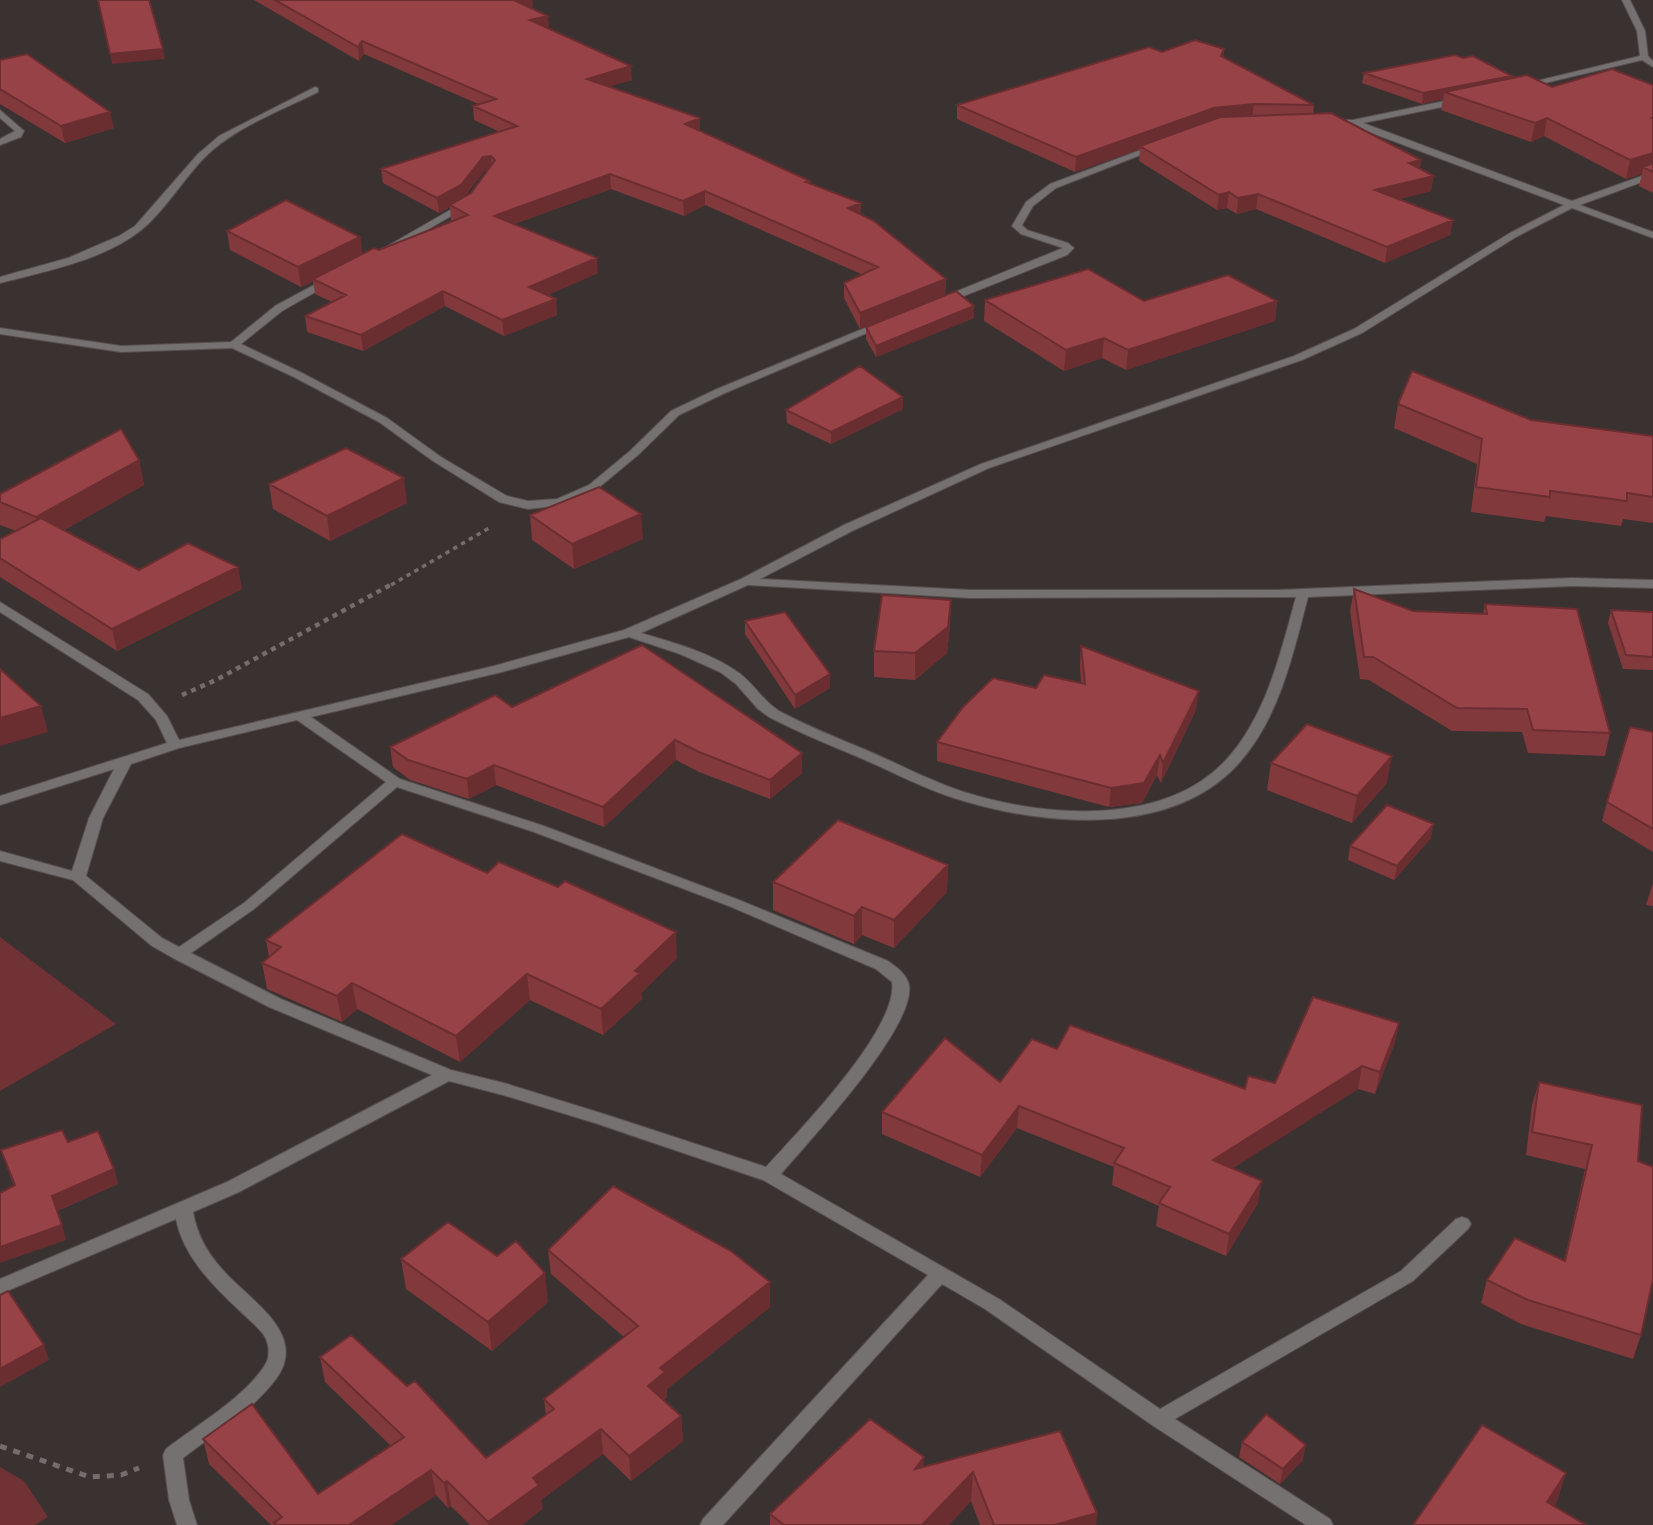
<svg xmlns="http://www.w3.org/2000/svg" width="1653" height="1525" font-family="'Titillium Web',sans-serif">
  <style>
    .green { fill: #703234 }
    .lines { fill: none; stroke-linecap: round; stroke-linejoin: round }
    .street-casing { stroke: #574e4e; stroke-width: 2 }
    .path-far2 { stroke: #756d6d; stroke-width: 3.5; stroke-dasharray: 4.5 4.5; stroke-linecap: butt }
    .path-far1 { stroke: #756d6d; stroke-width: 4.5; stroke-dasharray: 5 5; stroke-linecap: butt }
    .path { stroke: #756d6d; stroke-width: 5; stroke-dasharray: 7 7; stroke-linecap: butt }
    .street { fill: #757171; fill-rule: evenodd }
    .wall { fill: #82393c; fill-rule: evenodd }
    .shaded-wall { fill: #6a2e31 }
    .building { fill: #974246; stroke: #6a2e31; stroke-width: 2 }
  </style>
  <rect width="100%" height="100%" fill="#3a3131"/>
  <path class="green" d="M0,937L116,1024L0,1091Z
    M0,1467L24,1481L48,1517L35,1525H0Z"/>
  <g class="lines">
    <defs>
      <path id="street" d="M1622,0H1630L1645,31L1648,56L1653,61V67L1642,60L1524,88V84L1640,56L1637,31Z
        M315,87L318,88V92C280,111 233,128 203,159C183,180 162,214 140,231C101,261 46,271 0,283V277L68,258L119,236L135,226L198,154L219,136Z
        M1459,98L1463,101L1462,103L1363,123L1572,201L1653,172V178L1580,205L1653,232V238L1572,208L1516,237L1362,333L1302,360L989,468L852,531L760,579L970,590H1277L1572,578L1653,580V588L1572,586L1308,597C1293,654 1280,716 1240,762C1172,839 1042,826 954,798C920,787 889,770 856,756C827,744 798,732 769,717L758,709L736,684L720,672L680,654L629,637L502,672L311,717L400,779L544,826L739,900L888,961C896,967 907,974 909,985C916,1027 810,1140 781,1174L999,1299L1160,1409L1401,1271L1456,1219L1462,1217L1468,1219L1471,1224L1468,1229L1413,1281L1175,1419L1330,1519L1333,1525H1306L1152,1425L985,1309L942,1284L723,1525H700L703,1519L928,1275L763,1180L595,1123L503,1095L449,1081L239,1192L193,1212C197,1234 206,1251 221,1268C247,1299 310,1333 276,1379C252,1411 214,1434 183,1458L189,1500L197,1525H177L169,1500L163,1455L166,1449C197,1425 244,1398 265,1365C271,1356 269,1342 263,1334C257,1326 247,1318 240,1311C213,1286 183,1256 176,1219L0,1294V1279L227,1182L432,1075L269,1007L173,958L152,946L73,880L0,861V851L72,871L89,818L114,769L0,805V796L167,743L156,720L138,700L0,612V602L148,694L167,716L179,740L494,666L624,630L741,579L844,525L981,464L1294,356L1354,329L1510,233L1564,205L1353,126H1331L1327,123L1331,120H1353ZM748,585L970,598L1296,597C1281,651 1268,709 1232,753C1172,828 1046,818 964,792C930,781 899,764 866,750C837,738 807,726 779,711C763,701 754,684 739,673C710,652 674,643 641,633ZM297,720L386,782L244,903L179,947L162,938L86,876L103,818L131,764L179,748ZM397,787L534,832L729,906L876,969L892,982C899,1028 798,1132 766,1167L607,1115L504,1083L451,1070L281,999L191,953L254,909Z
        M0,110L24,131L21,137L0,145V139L15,131L0,118Z
        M1154,145L1161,147L1056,188L1033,206L1022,225L1027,230L1068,243L1074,248L1067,255L946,303H938V299L1063,248L1021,234L1012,226L1026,202L1050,184Z
        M464,202L472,204L387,253L379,251Z
        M329,277L334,280L333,282L282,311L241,344L302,373L387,418L441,457L507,496L528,501L557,499L589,485L630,451L671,411L717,389L877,323L881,322L886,325L725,393L679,415L638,455L597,489L563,505L528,509L499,502L433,461L379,422L294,377L232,348L121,352L0,334V328L121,346L231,342L275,306Z"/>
    </defs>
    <use href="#street" class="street-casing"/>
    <path class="path-far2" d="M391,585L491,527"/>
    <path class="path-far1" d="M182,695L216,680L394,583"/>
    <path class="path" d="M0,1446L90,1477L121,1475L139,1468"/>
    <use href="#street" class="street"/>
  </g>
  <path class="wall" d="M254,0H532L533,6L529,7L549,29L632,80L609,86L700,118V131L810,181V184L861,203V215L946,279L945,295L860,329L844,298V283L861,274L705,205L684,216L611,189L514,224L598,273L547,295L556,299L557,315L504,336L445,306L363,351L307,332L305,316L332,302L315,294L313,281L301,287L230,250L227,231L360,237L362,254L379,250L453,221L451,220L450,207L439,213L383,183L381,169L500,132L474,120L473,106L478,104L364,54L359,61ZM484,171H487L471,193L465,196Z
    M1224,49L1223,58L1314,105L1313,114L1421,160L1420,168L1431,191L1399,199L1453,220L1450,235L1385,263L1256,209L1237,214L1227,208L1217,210L1139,161L1140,149L1075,172L957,119V105L1162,52Z
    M1463,58L1512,76L1511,78L1552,87L1653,85V193L1639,186L1642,174L1626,179L1544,136L1531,142L1441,110L1443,99L1422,104L1362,83L1364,73Z
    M0,60L114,128L65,143L0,104Z
    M985,300L1144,301H1277L1275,321L1126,370L1102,358L1064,371L984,321Z
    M974,306V318L876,357L866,339V327Z
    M1398,404L1653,436V523L1623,519L1621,526L1546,516L1544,522L1471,512L1477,464L1394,428Z
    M903,409L831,444L787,423L786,410Z
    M139,460L144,485L64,530L139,570L242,589L117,651L0,577V539L16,531L0,525V494Z
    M269,484L407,503L330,541L273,509Z
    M530,515L643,539L574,569L532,540Z
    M1354,589L1413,611L1483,614L1485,604L1610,733L1605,756L1528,753L1522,732L1452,731L1369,680L1360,679L1350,611Z
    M1611,610L1653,612V670L1623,669L1608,623Z
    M745,621L830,688L795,709L745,634Z
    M950,626L947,653L915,680L874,677V651Z
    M642,645L802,773L770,799L699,772L676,760L604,827L496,785L469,799L410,780L393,767L390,747L512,707Z
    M1081,646L1196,710L1161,783L1157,775L1142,803L1109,807L937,761V742L1036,688L1081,683L1080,665Z
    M1653,732V852L1602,821L1607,802Z
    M1271,763L1387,783L1352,823L1267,790Z
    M1431,838L1394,880L1348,860L1350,846Z
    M948,865L947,892L894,948L862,935L854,944L773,910V882Z
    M1653,883V906L1646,905Z
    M266,940L677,958L641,993L642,999L603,1035L530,1000L460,1062L357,1009L342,1022L267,989L262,963L269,957Z
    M1399,1023L1394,1045L1375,1094L1358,1089L1232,1168L1258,1203L1226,1256L1156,1226L1159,1206L1112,1185L1114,1167L1017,1128L980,1177L882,1134V1112L1000,1082L1057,1049L1245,1089L1275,1083Z
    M1539,1082L1638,1161L1641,1335L1633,1359L1521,1324L1481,1303L1487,1280L1564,1261L1585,1169L1526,1155L1532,1105Z
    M68,1142L114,1169L118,1184L57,1211L66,1240L14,1186L1,1150Z
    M548,1250L770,1282V1307L667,1389V1397L664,1400L681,1416L683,1441L631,1481L603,1454L541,1500L542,1509L522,1525H470L451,1506L448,1508L436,1495L391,1525H271L209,1464L203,1439L318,1494L391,1446L325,1382L320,1357L407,1386L486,1458L546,1415L544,1399L624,1337L551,1274Z
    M401,1259L548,1302L492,1351L406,1289Z
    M1060,1431L1097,1513L1096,1525H980L971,1501L949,1525H770V1514L924,1467Z
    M1242,1442L1303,1460L1280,1484L1239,1457Z"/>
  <path class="shaded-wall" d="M510,0H532L533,6L511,11Z
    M548,16L549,29L530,20Z
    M362,41L364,54L359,61L358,47Z
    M163,49L165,59L112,64L110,54Z
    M631,66L632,80L588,93L587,79Z
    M1512,76L1510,86L1444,92L1443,99L1422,104L1423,93Z
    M1254,104L1252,118L1140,146V149L1075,172L1076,157L1214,108Z
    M110,112L114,128L65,143L61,126Z
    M700,118V132L685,124Z
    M1547,118L1544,136L1531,142L1535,123Z
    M1653,153V170L1643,167L1642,174L1626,179L1630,160Z
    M491,156L492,170L484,171L462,200L450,205V207L439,213L437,198L483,157Z
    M1421,160L1419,175L1409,163Z
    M610,174L611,189L495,231L494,216Z
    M1434,176L1431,191L1373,206L1375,190Z
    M705,191V205L684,216L683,201Z
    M1229,192L1227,208L1217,210L1219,195Z
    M1258,194L1256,209L1237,214L1238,198Z
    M861,203V218L848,208Z
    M1453,220L1450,235L1385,263L1387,247Z
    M360,237L363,256L313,279V281L301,287L298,267Z
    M597,258L598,273L531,303L529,287Z
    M946,279L945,295L860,329V313Z
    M443,291L445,306L363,351L361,335Z
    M556,299L557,315L504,336L502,320Z
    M1277,301L1275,321L1126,370L1128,350Z
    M974,306V318L876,357V346Z
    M1104,338L1102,358L1064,371L1066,350Z
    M903,397V409L831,444V432Z
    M139,460L144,485L42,542L36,517Z
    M404,478L407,503L330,541L327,516Z
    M641,514L643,539L574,569L572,544Z
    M238,567L242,589L117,651L112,629Z
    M951,600L950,626L947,653L915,680V653Z
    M830,674V688L795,709V695Z
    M1199,691L1196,710L1161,783L1163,763Z
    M41,706L48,732L0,746V718Z
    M675,740L676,760L604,827L603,807Z
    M802,753V773L770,799V780Z
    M1160,755L1157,775L1142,803L1109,807L1111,788Z
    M1392,756L1387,783L1352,823L1357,796Z
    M494,765L496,785L469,799L467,779Z
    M1434,824L1431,838L1394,880L1397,866Z
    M948,865L947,892L894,948V920Z
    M862,907V935L854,944V916Z
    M676,932L677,958L641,993L642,999L603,1035L601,1009L635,971Z
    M527,974L530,1000L460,1062L456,1036Z
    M352,983L357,1009L342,1022L337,996Z
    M1399,1023L1394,1045L1375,1094L1380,1072Z
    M1362,1066L1358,1089L1210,1183L1213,1160Z
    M1019,1106L1017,1128L980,1177L982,1155Z
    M114,1169L118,1184L56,1211L52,1196Z
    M1262,1181L1258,1203L1226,1256L1229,1234Z
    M62,1225L66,1240L0,1263V1247Z
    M545,1273L548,1302L492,1351L488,1322Z
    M770,1282V1307L667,1389V1397L650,1411L648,1386L660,1368Z
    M44,1345L49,1360L0,1387V1369Z
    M681,1416L683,1441L631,1481L629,1456Z
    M601,1429L603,1454L541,1500L542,1509L522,1525H488V1522L533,1478Z
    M1306,1445L1303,1460L1280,1484L1283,1469Z
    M924,1457L923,1487L915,1469Z
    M431,1470L436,1495L391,1525H349Z
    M973,1472L971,1501L949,1525H922Z
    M1566,1473L1557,1502L1542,1525L1547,1502Z
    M447,1481L451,1506L448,1508L444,1483Z
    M1097,1513L1096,1525H1054Z"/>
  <path class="building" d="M98,0H149L163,49L110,54Z
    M275,0H514L548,16L530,20L631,66L587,79L700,118L685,124L810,181L806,182L861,203L848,208L874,221L946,279L860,313L844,283L878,267L705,191L683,201L610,174L494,216L597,258L529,287L556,299L502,320L443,291L361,335L305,316L346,295L313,279L374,248L379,250L468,215L450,205L471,193L495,160L491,156L483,157L461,185L437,198L381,169L517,126L473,106L496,99L362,41L358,47Z
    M1195,40L1224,49L1221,56L1314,105L1254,104L1214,108L1076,157L957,105L1149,47L1162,52Z
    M27,54L110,112L61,126L0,89V60Z
    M1455,55L1463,58L1473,56L1512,76L1423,93L1364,73Z
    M1612,69L1653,85V118H1652L1653,119V153L1630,160L1547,118L1535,123L1444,92L1527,75L1552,87Z
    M1331,113L1421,160L1409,163L1434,176L1375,190L1453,220L1387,247L1258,194L1238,198L1229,192L1219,195L1140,146L1220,117Z
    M1653,163V172L1643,167Z
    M286,200L360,237L298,267L227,231Z
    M1088,269L1144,301L1228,275L1277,301L1128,350L1104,338L1066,350L985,300Z
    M956,291L974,306L876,346L866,327Z
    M860,366L903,397L831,432L786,410Z
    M1412,371L1531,420L1653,436V497L1627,493V501L1550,491V497L1476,487L1482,439L1398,404Z
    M121,429L139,460L36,517L0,502V494Z
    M346,448L404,478L327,516L269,484Z
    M599,487L641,514L572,544L530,515Z
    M41,518L139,570L188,543L238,567L112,629L0,558V539Z
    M1354,589L1413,611L1487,614L1485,604L1577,609L1610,733L1533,730L1527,709L1457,708L1373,657H1364Z
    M882,595L951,600L948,627L915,653L874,651Z
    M1611,610L1653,612V657L1626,655Z
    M785,612L830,674L795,695L745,621Z
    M642,645L802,753L770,780L699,752L675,740L603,807L494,765L467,779L408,760L390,747L495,695L512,707Z
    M1081,646L1199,691L1163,763L1160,755L1144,783L1111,788L937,742L963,707L993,678L1036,688L1044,675L1085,684Z
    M0,669L41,706L0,718Z
    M1307,724L1392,756L1357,796L1271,763Z
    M1630,727L1653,732V829L1607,802Z
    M1387,805L1434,824L1397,866L1350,846Z
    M838,820L948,865L894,920L862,907L854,916L773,882Z
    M402,834L487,873L499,862L558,887L565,881L676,932L635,971L640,973L601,1009L527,974L456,1036L352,983L337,996L262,963L281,947L266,940Z
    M1313,997L1399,1023L1380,1072L1362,1066L1213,1160L1262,1181L1229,1234L1159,1203L1170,1187L1114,1163L1124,1148L1019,1106L982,1155L882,1112L945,1038L1000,1082L1032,1039L1057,1049L1070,1025L1245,1089L1248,1076L1275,1083Z
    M1539,1082L1642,1105L1638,1161L1653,1167V1279L1641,1335L1528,1300L1487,1280L1515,1238L1565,1261L1592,1145L1532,1132Z
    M62,1130L68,1142L98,1131L114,1169L52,1196L62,1225L0,1247V1193L15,1185L1,1150Z
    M613,1186L731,1251L770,1282L660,1368L665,1372L648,1386L681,1416L629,1456L601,1429L533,1478L539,1485L488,1522L447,1481L444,1483L431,1470L349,1525H276L274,1523L282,1517L203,1439L252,1404L318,1494L404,1437L320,1357L351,1335L407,1386L415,1381L486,1458L554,1409L544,1399L638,1326L548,1250Z
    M448,1222L497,1256L516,1241L545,1273L488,1322L401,1259Z
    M8,1291L44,1345L0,1369V1295Z
    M1266,1414L1306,1445L1283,1469L1242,1442Z
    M870,1419L924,1457L915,1469L1060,1431L1097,1513L1054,1525H994L973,1472L922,1525H784L770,1514Z
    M1482,1425L1566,1473L1547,1502L1586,1525H1413Z"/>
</svg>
